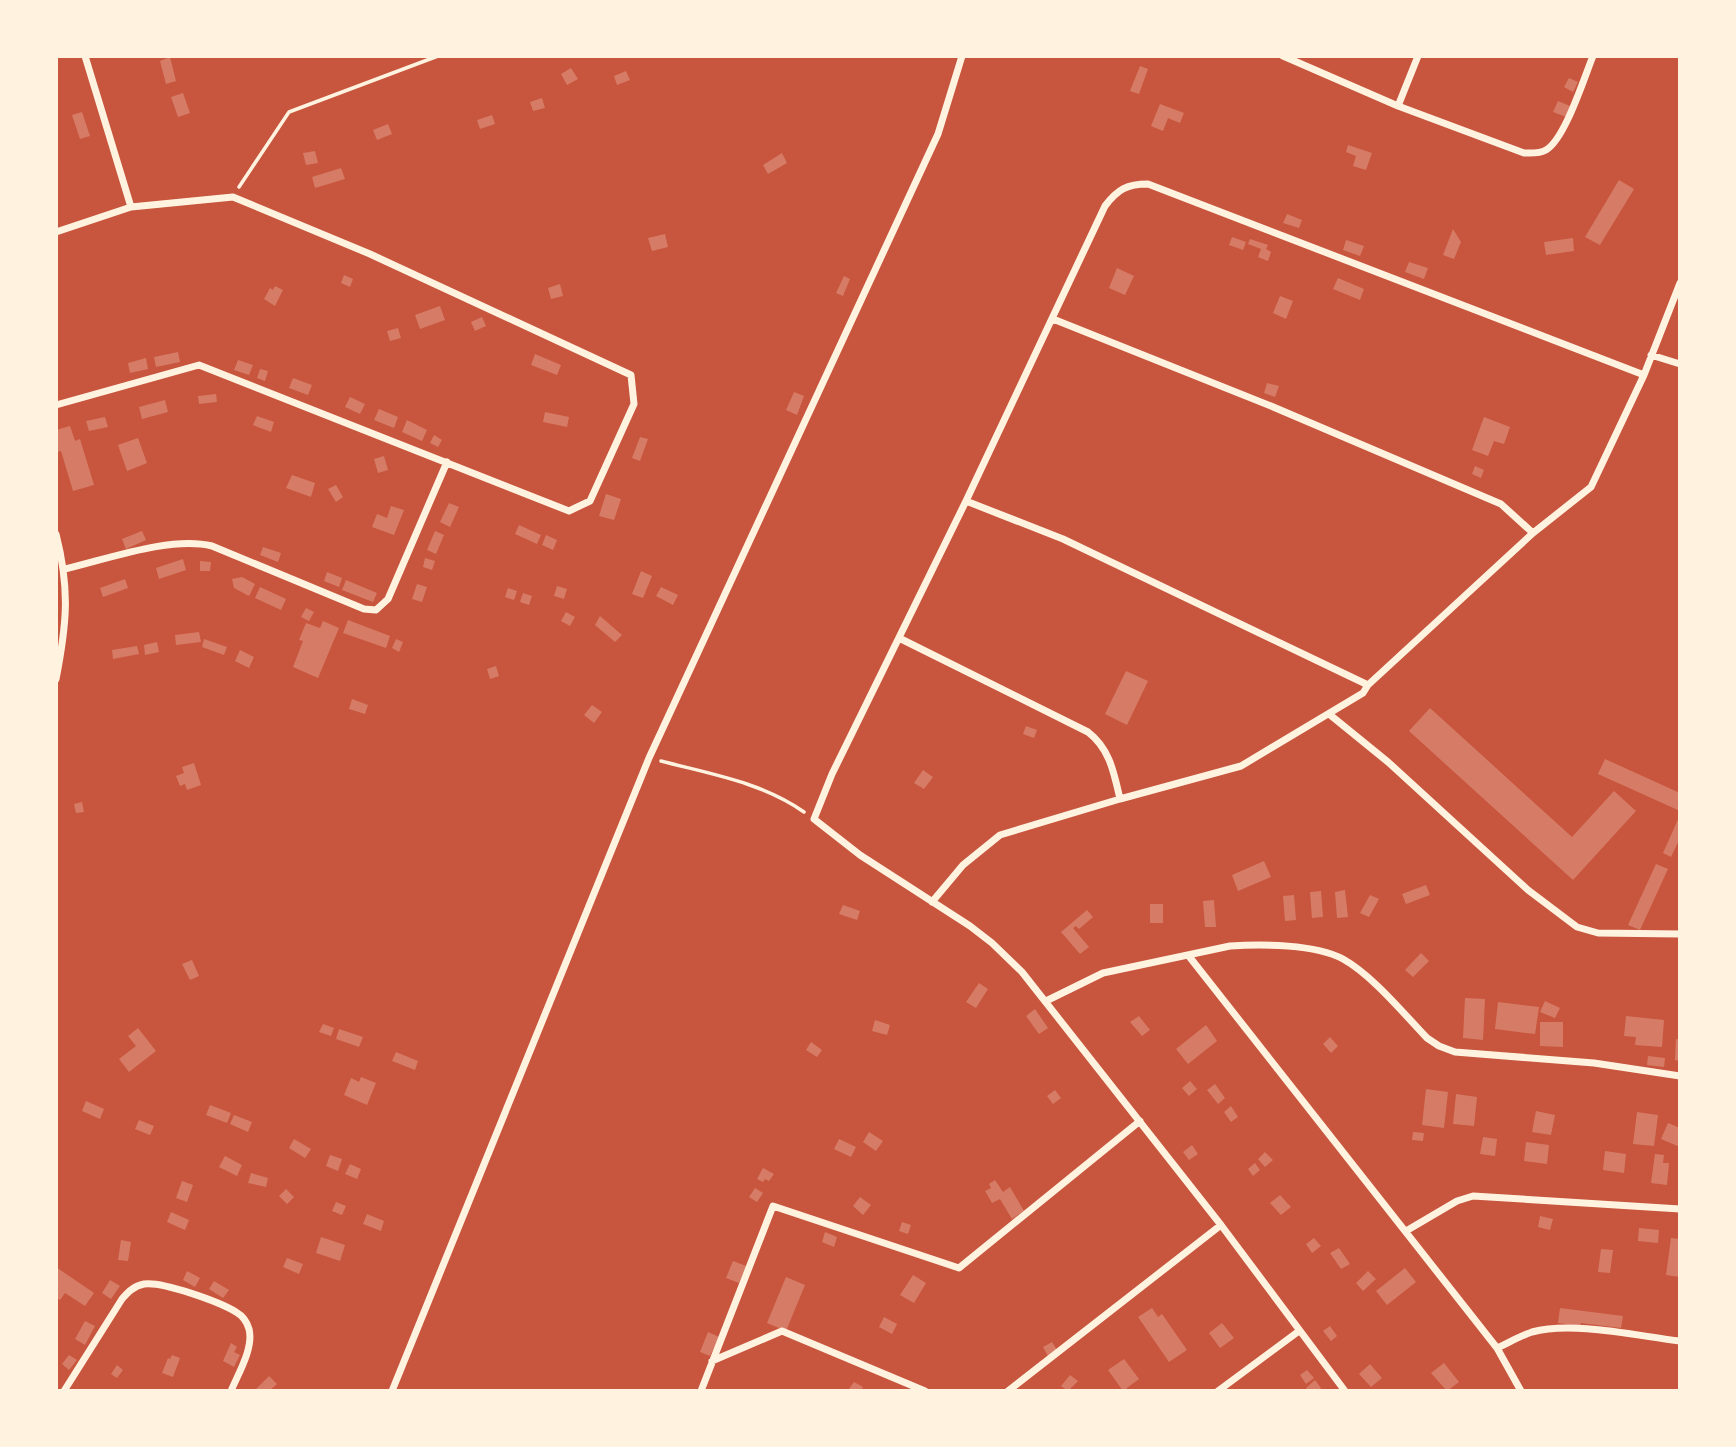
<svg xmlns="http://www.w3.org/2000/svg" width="1736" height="1447" font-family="Barlow,sans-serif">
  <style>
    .building { fill: #d67c66 }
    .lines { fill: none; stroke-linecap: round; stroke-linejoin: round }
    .path { stroke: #fff3e0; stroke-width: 3.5 }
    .minor { stroke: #fff3e0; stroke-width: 7 }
  </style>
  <rect width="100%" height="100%" fill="#c8553d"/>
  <path class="building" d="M170,57L176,81L166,84L160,61Z
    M1140,66L1148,69L1139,94L1130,91Z
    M571,68L578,79L567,85L561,74Z
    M626,71L630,80L617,85L614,76Z
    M1569,78L1578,82L1573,92L1564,87Z
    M183,93L190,113L178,117L171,97Z
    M542,98L545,108L533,111L530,102Z
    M1558,101L1570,106L1566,117L1553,112Z
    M1160,104L1184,113L1180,123L1168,118L1163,131L1151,126Z
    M82,112L90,136L80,139L72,115Z
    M492,115L495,124L480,129L477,120Z
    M388,124L392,134L377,140L373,130Z
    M1348,145L1372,153L1366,170L1353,166L1356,156L1346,152Z
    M315,151L318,163L306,165L303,153Z
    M782,153L787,163L768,174L763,165Z
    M341,168L345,179L315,188L312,177Z
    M1619,180L1634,189L1600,245L1585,237Z
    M1287,214L1302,220L1299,228L1283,223Z
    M1453,229L1461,242L1454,259L1443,255Z
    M665,234L668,247L652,251L648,238Z
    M1232,237L1246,242L1243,250L1229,245Z
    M1573,238L1574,251L1546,255L1544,242Z
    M1250,239L1268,245L1266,249L1271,252L1268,261L1258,257L1261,249L1248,244Z
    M1346,240L1364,246L1360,256L1343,250Z
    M1409,262L1428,268L1424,279L1405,272Z
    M1117,268L1134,276L1125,295L1109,288Z
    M344,275L353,279L350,287L341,283Z
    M844,276L850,279L843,296L836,293Z
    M1338,278L1364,289L1360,300L1333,289Z
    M560,284L563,296L551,299L548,288Z
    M275,286L283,290L275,306L264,299L270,288L273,290Z
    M1280,296L1293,301L1286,319L1273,313Z
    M440,306L445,320L420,329L415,315Z
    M482,317L486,326L475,331L471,322Z
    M398,328L401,338L390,341L387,331Z
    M178,352L180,362L156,367L154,357Z
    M535,354L561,365L557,375L531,365Z
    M146,358L148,369L130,373L128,363Z
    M238,360L253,365L249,375L234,370Z
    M260,369L268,371L265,381L257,378Z
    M293,378L312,385L308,395L289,388Z
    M1267,383L1279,386L1275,397L1264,393Z
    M794,392L804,396L797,415L786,410Z
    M216,394L217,402L199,404L198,396Z
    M350,397L365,404L360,414L345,407Z
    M165,400L168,412L142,419L139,407Z
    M379,409L398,417L394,428L374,420Z
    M545,412L569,417L567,427L543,422Z
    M257,416L274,422L271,432L253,425Z
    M105,417L108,427L89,431L86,421Z
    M1484,417L1510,427L1504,444L1494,441L1488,456L1472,450Z
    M407,420L427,430L422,441L402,432Z
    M70,426L75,441L80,439L94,485L73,491L61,451L56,452V430Z
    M434,435L442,440L438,447L430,443Z
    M640,437L648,439L640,461L632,458Z
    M138,438L147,463L127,471L118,445Z
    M384,456L388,470L378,473L374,459Z
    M1475,466L1484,470L1481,478L1472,474Z
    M292,475L315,483L311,497L286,488Z
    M336,485L343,497L336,502L328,489Z
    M606,494L621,499L614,520L599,516Z
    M449,503L459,507L450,527L440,522Z
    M391,506L404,510L394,535L372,527L377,514L387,518Z
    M519,525L541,535L537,544L515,534Z
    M142,531L146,540L126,549L122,539Z
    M435,531L444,535L436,554L427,550Z
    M546,535L557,540L553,550L542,545Z
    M263,547L281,553L278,562L260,555Z
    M425,558L435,561L432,570L423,567Z
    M183,559L186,570L159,579L156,568Z
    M200,561L211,562L210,571H200Z
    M641,571L652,576L643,598L632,594Z
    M327,572L342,578L339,587L324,581Z
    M242,577L255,584L249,596L234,588L232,579Z
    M125,579L128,588L103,597L100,588Z
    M346,580L377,593L373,602L342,590Z
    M417,584L427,587L422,602L412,599Z
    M557,586L567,589L564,599L554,596Z
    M260,587L286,599L281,610L255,598Z
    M661,587L678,595L673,605L656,596Z
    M508,588L517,591L514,600L505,597Z
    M523,593L532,596L529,605L520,602Z
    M306,608L314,612L309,621L301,617Z
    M566,612L575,617L570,626L561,621Z
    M600,616L622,635L615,642L595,625Z
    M348,620L390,636L386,648L343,633Z
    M323,621L339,628L318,678L293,667L303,641L299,640L306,623L320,628Z
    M199,632L201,642L176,645L175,635Z
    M204,639L227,647L224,655L202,647Z
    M396,639L403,642L399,652L392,648Z
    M157,642L159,652L145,655L144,645Z
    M137,646L139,654L113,659L112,650Z
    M240,650L254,657L249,668L235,661Z
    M496,666L499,676L490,679L487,669Z
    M1126,671L1148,681L1127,725L1105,714Z
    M352,699L368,705L365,714L349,709Z
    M592,705L602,712L594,723L584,715Z
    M1430,708L1572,837L1614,791L1636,811L1573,880L1409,731Z
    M1026,726L1037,730L1034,738L1023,734Z
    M1605,759L1680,793V811L1598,774Z
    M194,763L201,785L187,790L185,784L180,786L176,776L184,773L182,767Z
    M923,770L933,777L924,789L914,783Z
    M82,802L84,812L76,813L74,804Z
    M1680,815V838L1671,857L1663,853Z
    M1264,861L1271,877L1238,891L1232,875Z
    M1656,864L1668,869L1640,930L1628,925Z
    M1426,885L1430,895L1406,904L1402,894Z
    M1345,890L1348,917L1337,918L1335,892Z
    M1321,891L1323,917L1312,918L1310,892Z
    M1294,895L1296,920L1285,921L1283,896Z
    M1370,895L1379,899L1369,917L1360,913Z
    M1214,900L1216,927H1205L1203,901Z
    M1150,904H1163V923H1150Z
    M843,905L860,911L857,920L839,914Z
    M1087,910L1093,917L1079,929L1076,926L1073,928L1089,947L1080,954L1061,932Z
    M1421,953L1429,961L1413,977L1405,970Z
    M192,960L199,976L190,980L182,964Z
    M979,983L988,989L976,1008L966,1002Z
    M1465,998L1485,999L1483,1040L1463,1038Z
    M1545,1001L1560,1008L1555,1018L1540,1012Z
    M1498,1002L1539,1007L1535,1034L1495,1029Z
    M1035,1009L1048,1028L1039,1034L1026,1016Z
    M1139,1016L1150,1030L1142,1036L1130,1022Z
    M1626,1016L1664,1020L1662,1047L1635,1045L1636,1037L1624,1036Z
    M875,1020L890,1025L887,1035L872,1031Z
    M1540,1022H1563V1047L1540,1046Z
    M323,1024L334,1028L331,1036L319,1032Z
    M1206,1025L1217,1041L1188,1064L1176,1049Z
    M138,1028L156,1051L129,1072L119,1059L136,1046L128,1036Z
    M339,1029L363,1037L359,1047L336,1039Z
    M1330,1037L1338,1046L1331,1053L1323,1044Z
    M1676,1039L1680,1040V1061L1675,1060Z
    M811,1042L822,1050L817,1057L806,1050Z
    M396,1052L418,1061L415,1070L392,1061Z
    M1648,1056L1665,1058L1664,1067L1647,1065Z
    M361,1077L376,1083L367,1105L344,1095L351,1078L359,1082Z
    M1190,1081L1197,1089L1189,1096L1182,1088Z
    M1215,1084L1225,1098L1218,1104L1207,1090Z
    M1426,1089L1448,1092L1444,1128L1422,1125Z
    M1055,1090L1061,1098L1053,1104L1047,1096Z
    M1456,1094L1477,1097L1474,1126L1453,1124Z
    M86,1101L104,1109L100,1119L82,1111Z
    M210,1105L231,1113L227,1123L206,1115Z
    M1231,1106L1238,1117L1231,1122L1224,1112Z
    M1536,1111L1555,1115L1551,1135L1532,1132Z
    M1637,1112L1658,1115L1654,1146L1633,1144Z
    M234,1115L252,1122L248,1132L230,1124Z
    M139,1120L154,1126L150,1135L135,1129Z
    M1668,1123L1680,1128V1147L1661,1139Z
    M869,1132L883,1141L876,1151L863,1142Z
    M1413,1132L1424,1133L1423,1141L1412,1140Z
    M1483,1137L1497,1139L1495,1156L1480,1154Z
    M294,1139L311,1149L305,1158L289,1148Z
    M839,1139L856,1147L851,1157L834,1149Z
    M1526,1142L1549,1145L1547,1164L1524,1161Z
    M1192,1145L1198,1154L1189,1160L1183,1152Z
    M1605,1151L1626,1154L1624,1173L1603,1170Z
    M1265,1152L1273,1160L1265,1167L1258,1159Z
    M1655,1154L1664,1155L1663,1163H1669L1667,1185L1651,1183Z
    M330,1155L342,1159L338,1171L326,1166Z
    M225,1156L242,1165L237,1176L219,1167Z
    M1255,1163L1260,1170L1253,1176L1248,1169Z
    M350,1164L361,1169L357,1179L345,1174Z
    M763,1168L774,1174L769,1181L765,1179L763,1182L757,1179Z
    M251,1173L268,1178L266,1187L248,1183Z
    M995,1180L1003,1192L1010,1187L1024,1211L1012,1219L1000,1199L992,1203L985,1191L991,1188L989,1184Z
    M182,1181L193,1185L187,1202L176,1198Z
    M755,1188L763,1193L757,1202L749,1197Z
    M286,1189L294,1197L287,1204L279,1196Z
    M1280,1195L1291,1207L1281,1215L1270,1203Z
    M860,1197L871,1205L863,1215L853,1206Z
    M336,1202L346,1206L342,1215L332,1211Z
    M171,1212L189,1220L185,1230L167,1222Z
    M367,1214L384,1221L381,1231L363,1224Z
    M1540,1216L1553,1219L1550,1230L1538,1227Z
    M902,1222L911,1225L908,1234L899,1231Z
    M1639,1228L1659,1230L1658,1243L1638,1241Z
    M825,1232L837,1237L834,1247L822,1242Z
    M321,1237L345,1245L340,1261L316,1253Z
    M1314,1238L1321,1246L1312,1253L1306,1244Z
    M1671,1238L1680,1239V1277L1666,1275Z
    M121,1240L131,1242L128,1261L118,1260Z
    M1339,1248L1350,1264L1341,1269L1330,1253Z
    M1601,1249L1613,1250L1610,1273L1598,1272Z
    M287,1258L303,1264L299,1274L283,1267Z
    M733,1261L746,1266L739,1283L726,1278Z
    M56,1267L94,1293L85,1306L65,1293L60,1300L56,1298Z
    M1405,1268L1416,1282L1387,1305L1376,1291Z
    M187,1271L200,1278L195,1287L183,1280Z
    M1368,1271L1376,1279L1363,1291L1356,1283Z
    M913,1275L926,1283L914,1303L900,1295Z
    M786,1277L805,1285L786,1331L767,1323Z
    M110,1280L120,1286L111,1299L102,1293Z
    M214,1281L229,1290L223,1298L209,1289Z
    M1152,1308L1158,1317L1162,1314L1187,1350L1169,1362L1138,1317Z
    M1560,1308L1623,1316L1621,1328L1581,1323L1580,1326L1558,1323Z
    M884,1317L897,1324L892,1334L879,1327Z
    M85,1321L95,1326L85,1345L75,1339Z
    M1222,1323L1234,1338L1220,1348L1209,1333Z
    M1330,1326L1337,1336L1331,1341L1323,1331Z
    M708,1332L719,1337L710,1356L700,1352Z
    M1052,1342L1057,1350L1048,1356L1043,1347Z
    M231,1343L237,1347L234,1352L240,1355L234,1367L223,1361Z
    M69,1355L77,1360L69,1370L62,1364Z
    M172,1355L180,1358L173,1377L162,1373L168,1358L170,1359Z
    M1124,1359L1139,1379L1123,1391L1108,1370Z
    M1444,1363L1459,1382L1447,1391L1431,1373Z
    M1370,1364L1382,1378L1371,1387L1359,1374Z
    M117,1365L123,1370L117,1378L111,1374Z
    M1307,1370L1314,1378L1306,1384L1300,1375Z
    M1070,1375L1078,1381L1068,1391L1061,1386Z
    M269,1376L277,1384L269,1391H259L256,1389Z
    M1315,1380L1321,1388L1318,1391H1309L1306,1388Z
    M854,1382L863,1387L861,1391L849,1389Z"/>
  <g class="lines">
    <path class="path" d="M239,187L289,112L438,56
      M661,761C710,774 761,782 804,812"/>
    <path class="minor" d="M85,56L131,207
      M1283,56L1398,106
      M1418,56L1398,106L1524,153C1531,153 1539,154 1546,150C1565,139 1584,78 1593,56
      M56,232L131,207L233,197L370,254L631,375L634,404L590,501L569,511L199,365L56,405
      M1053,319L1271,406L1501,504L1533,533
      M1651,355L1680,364
      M966,501L832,774L814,819L860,855L970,926L992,943L1022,972L1221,1225L1345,1391
      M56,534C70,589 67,623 56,679
      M65,569C108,559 170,536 212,546L364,609L376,610L388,599L447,462
      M899,638L1088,732C1110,749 1114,773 1120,799
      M1368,685L1063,539L966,501L1105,206C1118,189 1127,184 1148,184L1644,375
      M1329,714L1388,762L1528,890L1577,927L1598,933L1680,934
      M932,902L963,865L1000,835L1120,799L1241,766L1363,693L1368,685L1533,533L1591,487L1644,375L1680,283
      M1188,955L1497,1348L1521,1391
      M1046,1001L1103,973L1230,946C1262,944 1315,944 1343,959C1372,975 1404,1014 1427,1038L1439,1046L1455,1052L1594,1063L1680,1076
      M1406,1231L1457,1201L1473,1196L1680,1209
      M1497,1348C1508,1343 1520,1336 1532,1332C1573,1321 1637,1336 1680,1341
      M712,1361L782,1331L925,1391
      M64,1391L122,1299C128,1292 134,1286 144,1284C162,1281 220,1302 236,1312C243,1316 247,1322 249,1329C254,1348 238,1374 231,1391
      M392,1391L649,758L938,134L962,56
      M701,1391L773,1206L959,1268L1140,1121
      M1008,1391L1221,1225
      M1218,1391L1299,1331"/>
  </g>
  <rect width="1736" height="1447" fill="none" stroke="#fff3e0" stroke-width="116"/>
</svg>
